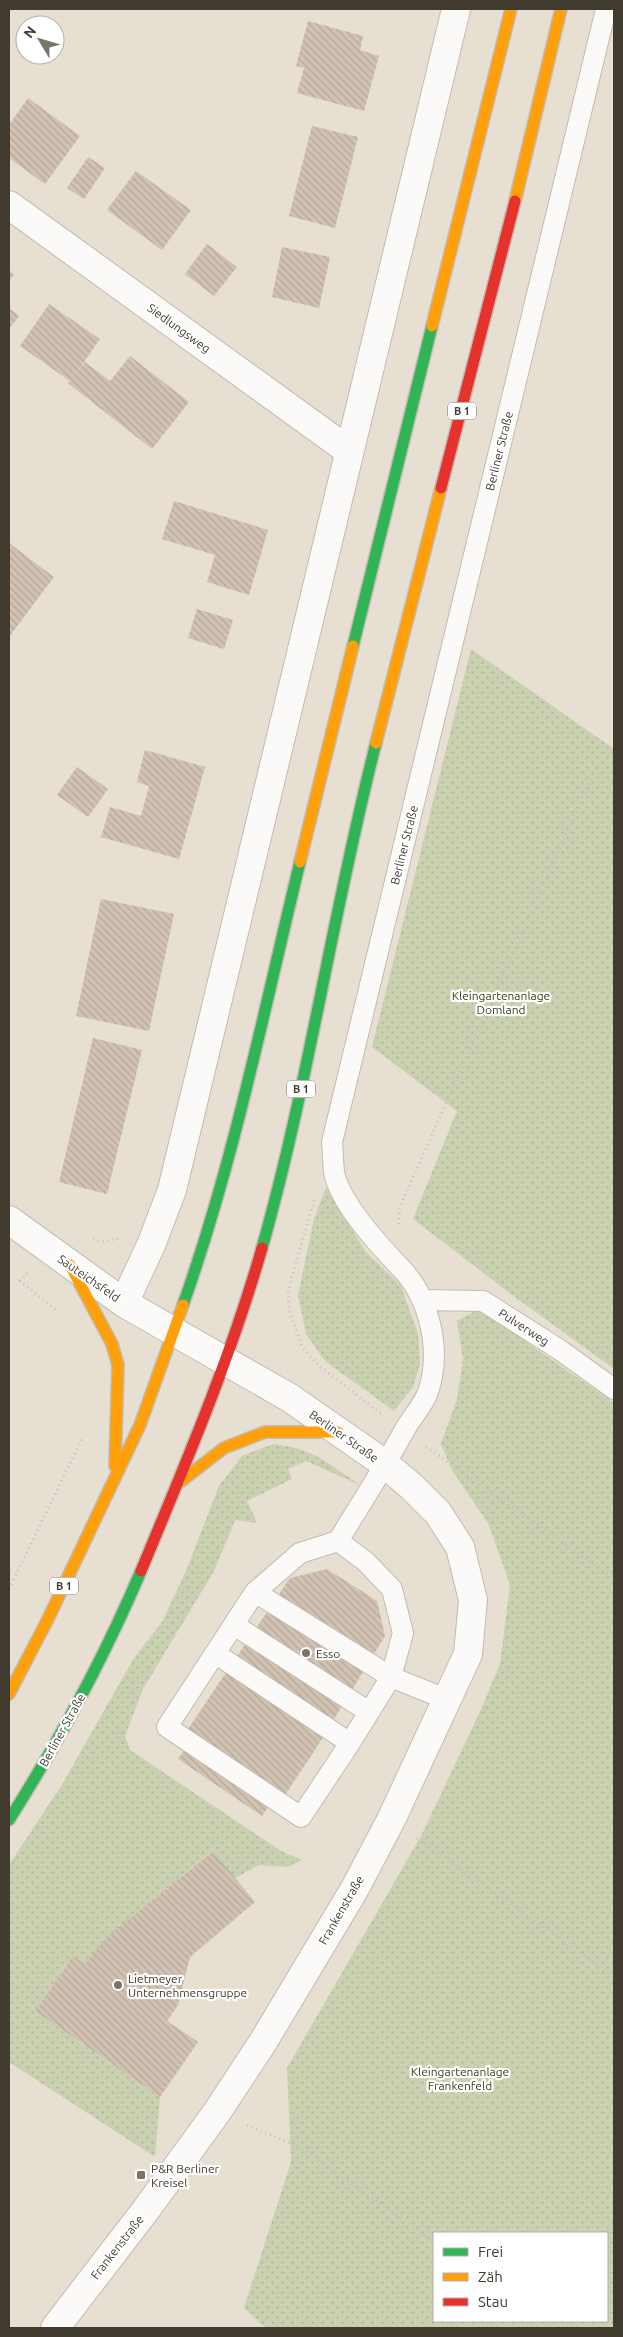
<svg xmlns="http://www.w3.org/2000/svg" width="623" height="2337" font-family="Ubuntu,sans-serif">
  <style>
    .grass { fill: url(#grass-dots); fill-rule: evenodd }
    .building { fill: url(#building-back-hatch) }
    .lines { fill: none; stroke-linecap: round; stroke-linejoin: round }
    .lane-casing { stroke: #c2bbb0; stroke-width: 22 }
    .street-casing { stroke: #c2bbb0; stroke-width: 30 }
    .fast-casing { stroke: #c2bbb0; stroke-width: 14 }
    .slow-casing { stroke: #c2bbb0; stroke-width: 14 }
    .jam-casing { stroke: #c2bbb0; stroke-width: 14 }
    .path { stroke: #c5c1bb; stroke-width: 3; stroke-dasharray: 1 4; stroke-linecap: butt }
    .lane { stroke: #fbfaf8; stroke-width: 20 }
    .street { stroke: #fbfaf8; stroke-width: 28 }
    .fast { stroke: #30b455; stroke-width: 11 }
    .slow { stroke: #ff9f0a; stroke-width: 11 }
    .jam { stroke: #e5322d; stroke-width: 11 }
    .poi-dot { fill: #7a7468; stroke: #fff; stroke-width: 2 }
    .labels { text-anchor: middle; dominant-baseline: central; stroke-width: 4.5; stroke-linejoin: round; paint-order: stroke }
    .shield { fill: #fff; stroke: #79756d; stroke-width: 1 }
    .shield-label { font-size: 11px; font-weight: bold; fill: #403a2f }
    .street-label { font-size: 12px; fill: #403a2f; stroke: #fff }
    .park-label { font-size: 12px; fill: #324413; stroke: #fff }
    .poi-label { font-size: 12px; fill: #403a2f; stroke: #fff; text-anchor: start }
  </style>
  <defs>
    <pattern id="grass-dots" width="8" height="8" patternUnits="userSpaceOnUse" patternTransform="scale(1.25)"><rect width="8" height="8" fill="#c9d1b0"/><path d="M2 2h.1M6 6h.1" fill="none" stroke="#aeb498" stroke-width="1.8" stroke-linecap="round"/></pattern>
    <pattern id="building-back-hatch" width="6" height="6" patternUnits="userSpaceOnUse" patternTransform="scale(1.25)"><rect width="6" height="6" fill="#d2c2b3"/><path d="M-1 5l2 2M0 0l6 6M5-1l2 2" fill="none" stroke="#b5a79a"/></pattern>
  </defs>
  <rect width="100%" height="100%" fill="#e7dfd1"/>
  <path class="grass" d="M471,649L614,749V1369L515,1297L413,1219L457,1111L372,1047Z
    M326,1187L365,1251L401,1286L418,1334L420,1364L413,1387L394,1411L325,1361L306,1334L298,1295L314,1219Z
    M479,1309L614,1403V2328H266L244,2308L291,2162L287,2068L421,1836L479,1714L500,1664L510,1585L489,1525L452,1470L441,1444L457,1399L463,1360L457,1321ZM434,2233H607V2321H434Z
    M273,1444C313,1448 327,1463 360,1485L306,1461L288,1469L292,1479L247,1501L257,1523L235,1520L214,1571L143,1689L125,1736L130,1750L281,1851L302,1860L288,1867L259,1865L235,1878L212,1851L108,1937L85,1964L73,1956L35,2011L160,2097L155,2157L9,2062V1865L63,1783L134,1658L162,1622L186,1571L219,1486L242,1456Z"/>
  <path class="building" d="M308,21L363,36L360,50L379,56L364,111L297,93L304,68L296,66Z
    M28,98L80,136L45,184L9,158V125Z
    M312,126L358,137L335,228L289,216Z
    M88,157L105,168L84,199L67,188Z
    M136,171L191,210L162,250L107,210Z
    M207,244L237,267L214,296L185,274Z
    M282,247L330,257L319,308L272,297Z
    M9,271L14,275L9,281Z
    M49,304L100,339L77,372L85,362L110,381L130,356L189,402L152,449L68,383L70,381L20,346Z
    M9,308L19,316L9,329Z
    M174,501L268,530L249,595L207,582L215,555L162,539Z
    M9,543L54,577L9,637Z
    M197,609L233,620L224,649L188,638Z
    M145,750L205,767L179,859L101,837L110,807L141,816L149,786L137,782Z
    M77,767L108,789L88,817L57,795Z
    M101,899L174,914L149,1031L76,1016Z
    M93,1038L142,1050L107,1194L59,1182Z
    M327,1569L377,1601L385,1636L315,1750L285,1795L279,1791L262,1816L178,1759L195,1734L188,1729L290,1578Z
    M213,1851L255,1902L190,1957L178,2005L167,2021L198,2042L160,2097L35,2011L73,1956L85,1964L107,1937Z"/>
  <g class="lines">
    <defs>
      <path id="lane" d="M422,1300L483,1301L560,1350L614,1389
        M338,1541L365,1561L392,1589L403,1633L391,1677L350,1743L301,1817L167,1727L255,1592L300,1553L338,1541C360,1505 384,1468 404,1431C411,1418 423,1406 428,1392C442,1351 430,1296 398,1265C377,1243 340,1203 334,1172C333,1162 333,1152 332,1142L606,9
        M255,1592L391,1677L448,1700
        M234,1625L369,1712
        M216,1654L350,1743"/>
      <path id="street" d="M9,205L349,451
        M9,1220L124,1303L290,1398L385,1464L411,1486L438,1513L460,1547L473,1600L468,1654L391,1820L354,1890L263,2042L217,2112L145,2211L55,2328
        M124,1303L151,1245L172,1190L456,9"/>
      <path id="fast" d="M353,646L432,326
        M262,1248C309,1082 333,910 376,743
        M183,1305C234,1161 264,1010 300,862
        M9,1820C59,1741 104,1658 141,1571"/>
      <path id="slow" d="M515,201L561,9
        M432,326L511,9
        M376,743L441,488
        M300,862L353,646
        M70,1265L112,1344L118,1365L115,1466
        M180,1482L224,1448L265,1432H338
        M9,1694L48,1619L140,1425L183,1305"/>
      <path id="jam" d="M441,488L515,201
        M141,1571C185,1465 230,1360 262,1248"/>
    </defs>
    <use href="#lane" class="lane-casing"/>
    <use href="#street" class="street-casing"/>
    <use href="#fast" class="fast-casing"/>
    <use href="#slow" class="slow-casing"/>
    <use href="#jam" class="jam-casing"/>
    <path class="path" d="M314,1200L288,1291L289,1310L302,1346L316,1363L381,1414
      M399,1224V1209L593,773
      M93,1239L102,1242L119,1238
      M27,1273L20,1281L56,1310
      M426,1447L614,1578
      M9,1589L82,1439
      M416,1838L614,1976
      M247,2125L299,2147L434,2242
      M547,2321L557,2328"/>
    <use href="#lane" class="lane"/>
    <use href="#street" class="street"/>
    <use href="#fast" class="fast"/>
    <use href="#slow" class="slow"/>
    <use href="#jam" class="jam"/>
  </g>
  <g class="poi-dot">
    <circle cx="306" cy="1653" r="5"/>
    <circle cx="118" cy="1985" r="5"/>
    <rect x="136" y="2170" width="10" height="10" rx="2.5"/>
  </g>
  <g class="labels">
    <g class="shield">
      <rect x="448" y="402.5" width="28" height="17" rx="4"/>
      <rect x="287" y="1080.5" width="28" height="17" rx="4"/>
      <rect x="50" y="1577.5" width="28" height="17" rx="4"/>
    </g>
    <g class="shield-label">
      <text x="462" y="411">B 1</text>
      <text x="301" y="1089">B 1</text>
      <text x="64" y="1586">B 1</text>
    </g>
    <g class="street-label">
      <text transform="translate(179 328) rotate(36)">Siedlungsweg</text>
      <text transform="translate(499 451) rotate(-76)">Berliner Straße</text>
      <text transform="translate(404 845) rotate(-76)">Berliner Straße</text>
      <text transform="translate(89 1278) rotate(35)">Sauteichsfeld</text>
      <text transform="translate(524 1327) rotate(33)">Pulverweg</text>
      <text transform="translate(344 1436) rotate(35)">Berliner Straße</text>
      <text transform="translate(62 1730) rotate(-61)">Berliner Straße</text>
      <text transform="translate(341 1910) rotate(-60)">Frankenstraße</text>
      <text transform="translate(117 2247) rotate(-52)">Frankenstraße</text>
    </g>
    <g class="park-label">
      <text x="501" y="995">Kleingartenanlage<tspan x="501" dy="14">Domland</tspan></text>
      <text x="460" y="2071">Kleingartenanlage<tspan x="460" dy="14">Frankenfeld</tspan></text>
    </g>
    <g class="poi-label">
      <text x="316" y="1653">Esso</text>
      <text x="128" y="1978">Lietmeyer<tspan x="128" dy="14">Unternehmensgruppe</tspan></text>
      <text x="151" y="2168">P&amp;R Berliner<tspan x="151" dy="14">Kreisel</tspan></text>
    </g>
  </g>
  <rect width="623" height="2337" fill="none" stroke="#403a2f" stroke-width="20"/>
  <rect x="433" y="2232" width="175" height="90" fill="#ffffff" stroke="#b3b0ac"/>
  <rect x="443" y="2248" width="25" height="8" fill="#30b455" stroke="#b3b0ac"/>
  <text x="478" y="2257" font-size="15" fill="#403a2f">Frei</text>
  <rect x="443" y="2273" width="25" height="8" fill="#ff9f0a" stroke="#b3b0ac"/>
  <text x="478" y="2282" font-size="15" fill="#403a2f">Zäh</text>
  <rect x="443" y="2298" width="25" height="8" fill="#e5322d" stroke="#b3b0ac"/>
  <text x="478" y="2307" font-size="15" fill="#403a2f">Stau</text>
  <g transform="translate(40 40) rotate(308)"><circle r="24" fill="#ffffff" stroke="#b3b0ac"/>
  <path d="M0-4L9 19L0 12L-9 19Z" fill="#7a7468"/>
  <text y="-8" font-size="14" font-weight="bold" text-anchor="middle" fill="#403a2f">N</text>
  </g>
</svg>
